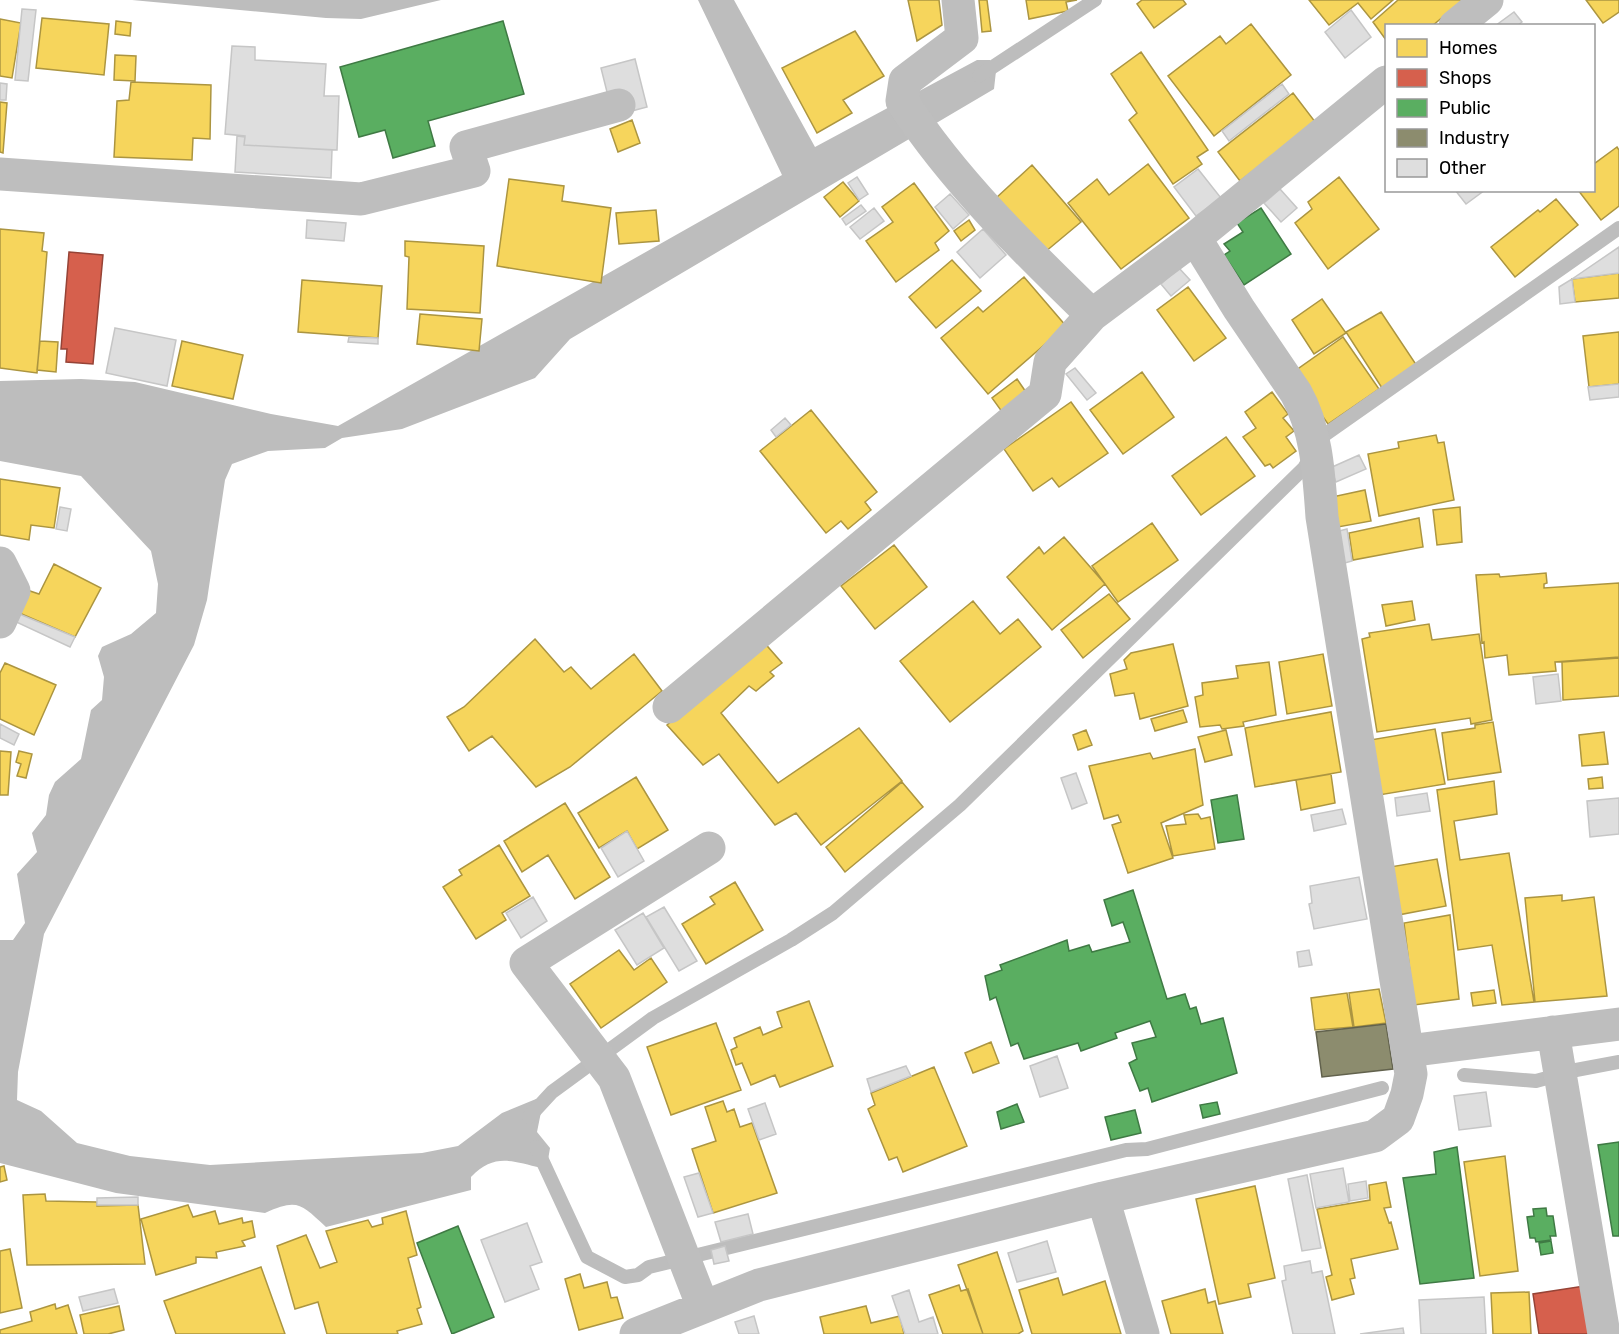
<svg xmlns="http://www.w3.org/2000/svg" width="1619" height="1334" font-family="Rubik,sans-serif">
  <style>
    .water { fill: #bdbdbd }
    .homes { fill: #f6d55c; stroke: #ac9540; stroke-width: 1.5 }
    .shops { fill: #d6604d; stroke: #964336; stroke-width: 1.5 }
    .public { fill: #5aae61; stroke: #3f7a44; stroke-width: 1.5 }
    .industry { fill: #8c8c6e; stroke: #62624d; stroke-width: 1.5 }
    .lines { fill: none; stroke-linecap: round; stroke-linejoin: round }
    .stream { stroke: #bdbdbd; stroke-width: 14 }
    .building { fill: #dedede; stroke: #c6c6c6; stroke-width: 1.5 }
    .minor { stroke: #bebebe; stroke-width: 33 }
  </style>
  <rect width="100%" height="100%" fill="#fff"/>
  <path class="water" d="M132,0H441L361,19L326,18Z
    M698,0H734L815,147L977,60H990L996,71L994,89L570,339L535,378L402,429L342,438L325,448L268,451L232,464L225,480L207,600L194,645L44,934L18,1072L17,1100L41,1111L77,1143L130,1156L210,1165L422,1153L458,1146L502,1113L536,1099L542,1107L537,1132L550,1148L548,1160L541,1168C512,1161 494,1153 471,1177V1190L326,1227C301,1204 298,1198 265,1213L116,1193L0,1163V940H13L25,923L17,874L37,852L32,833L46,815L49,795L55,782L81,759L91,710L102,700L104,677L98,656L102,647L131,634L156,613L158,584L151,551L81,476L0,461V381L81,379L135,382L271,414L338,426L782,175Z"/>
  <path class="homes" d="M908,0H939L942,25L917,41Z
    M979,0H987L991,31L982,32Z
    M1026,0H1077L1066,2L1068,11L1029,19Z
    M1142,0H1183L1186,4L1154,28L1137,4Z
    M1309,0H1393L1371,19L1358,3L1329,25Z
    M1398,0H1463L1432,26H1386V40L1373,22Z
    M1586,0H1619V12L1603,23Z
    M42,18L109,24L104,75L36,68Z
    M0,19L21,23L12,78L0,76Z
    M116,21L131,23L130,36L115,34Z
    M1251,24L1291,75L1214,136L1168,76L1220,36L1226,44Z
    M855,31L884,76L843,100L852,113L817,133L782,68Z
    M1141,52L1208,150L1197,157L1202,164L1173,184L1129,120L1137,113L1111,74Z
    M115,55L136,56L135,81L114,80Z
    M131,82L211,85L210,139L193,138L192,160L114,157L117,101L129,100Z
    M1293,93L1316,123L1240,181L1218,152Z
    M0,102L7,103L3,153L0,152Z
    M632,120L640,143L618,152L610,129Z
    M1617,147L1619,150V206L1601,220L1578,190H1594V164Z
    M1148,164L1189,218L1121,269L1068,203L1097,179L1109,195Z
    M1032,165L1081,222L1045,252L996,198Z
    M1339,177L1379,229L1328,269L1295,223L1312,209L1308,202Z
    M509,179L564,186L562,201L611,208L601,283L497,266Z
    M843,182L859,201L840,217L824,197Z
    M914,183L949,231L935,243L939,250L896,282L866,241L893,222L882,207Z
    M1556,199L1578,225L1515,277L1491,247L1538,210L1540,212Z
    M656,210L659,241L619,244L616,213Z
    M969,220L975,230L961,241L954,231Z
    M0,229L44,233L42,251L47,252L37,373L0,368Z
    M405,241L484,246L480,313L407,309L409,257L405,256Z
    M952,260L981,291L936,328L909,297Z
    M1619,273V298L1575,302L1572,279Z
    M1024,277L1066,326L988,394L941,338L978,307L983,312Z
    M302,280L382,286L378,338L298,332Z
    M1188,287L1226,338L1194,361L1157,310Z
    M1322,299L1346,333L1314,354L1292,320Z
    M1381,312L1417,366L1382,388L1346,332Z
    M420,314L482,319L479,351L417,344Z
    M1619,332V384L1589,387L1583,336Z
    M1343,337L1379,389L1328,424L1292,373Z
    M40,341L58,342L56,372L37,370Z
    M182,341L243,355L233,399L172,386Z
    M1142,372L1174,417L1123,454L1090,410Z
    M1017,379L1028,395L1005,416L992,398Z
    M1272,392L1288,414L1283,418L1294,431L1286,437L1296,451L1273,468L1270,464L1265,466L1243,437L1256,428L1245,412Z
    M1071,402L1108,453L1059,487L1052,478L1033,491L1004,449Z
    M811,410L877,492L865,502L871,510L848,529L841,521L826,533L760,451Z
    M1436,435L1438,443L1444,442L1454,500L1379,516L1368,454L1399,448L1398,442Z
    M1226,437L1255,476L1201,515L1172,476Z
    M0,479L60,488L54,528L31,525L29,540L0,535Z
    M1365,490L1371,521L1338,527L1332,497Z
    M1460,507L1462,542L1437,545L1433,510Z
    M1419,518L1423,547L1353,560L1349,533Z
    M1152,523L1178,560L1118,602L1092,566Z
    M1064,537L1105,584L1052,630L1007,577L1039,547L1044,554Z
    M894,545L927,587L875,629L841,586Z
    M54,564L101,588L75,637L17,612L27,590L39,594Z
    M1546,573L1547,583L1544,584V588L1619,583V657L1555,662L1556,671L1509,675L1507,655L1485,658L1484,642L1482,643L1476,575L1499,574L1500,577Z
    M1109,594L1130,619L1083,658L1061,630Z
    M973,601L1000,634L1018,619L1041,647L950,722L900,661Z
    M1412,601L1415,620L1386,626L1382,605Z
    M1429,624L1432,640L1479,634L1492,720L1471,724L1470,718L1377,732L1362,639L1370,637L1369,633Z
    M535,639L564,672L571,667L591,689L634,654L662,691L570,767L536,787L492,736L469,751L447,717L464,707Z
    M762,640L782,663L770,672L774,676L756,691L749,686L721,713L778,783L859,728L902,781L821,845L796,813L775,825L719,754L703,765L667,725Z
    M1173,644L1188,706L1140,719L1134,693L1115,696L1110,674L1127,669L1124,660L1131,653Z
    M1323,654L1332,706L1287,714L1279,662Z
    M1619,658V696L1563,700L1562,662Z
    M1269,662L1276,715L1243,722L1244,726L1222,729L1220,725L1200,727L1195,697L1203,695L1202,683L1238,678L1236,666Z
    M5,663L56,685L34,735L0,719V673Z
    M1183,710L1187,722L1155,731L1151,719Z
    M1331,712L1341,772L1255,787L1245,728Z
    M1493,722L1501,772L1448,780L1442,733L1475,728V725Z
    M1435,729L1445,784L1379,795L1370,740Z
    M1086,730L1092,745L1078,750L1073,735Z
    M1226,730L1232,755L1205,762L1198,737Z
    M1604,732L1608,764L1582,766L1579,735Z
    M1195,749L1203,805L1161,823L1173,858L1128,873L1112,825L1121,822L1118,815L1104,819L1089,766L1150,753L1153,759Z
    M0,751L11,752L8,795H0Z
    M19,751L32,754L26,778L17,776L21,764L16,762Z
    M1331,774L1335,803L1301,810L1296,780Z
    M636,777L668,830L637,849L627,831L599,848L578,813Z
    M1602,777L1603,788L1589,789L1588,779Z
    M1494,781L1497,814L1454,821L1460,860L1509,853L1534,1002L1502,1005L1492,945L1458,950L1437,790Z
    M902,782L923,807L845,872L826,847Z
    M565,803L610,877L575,899L548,855L522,872L504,841Z
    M1198,814L1201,819L1210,817L1215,849L1173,856L1166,826L1186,824L1184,815Z
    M499,845L530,896L502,913L506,920L476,939L443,887L462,875L459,870Z
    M1437,859L1446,906L1398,915L1390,867Z
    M735,882L763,930L706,964L682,924L715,904L710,897Z
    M1562,895V901L1594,897L1607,996L1535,1002L1525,898Z
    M1450,915L1459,999L1414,1005L1404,923Z
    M619,950L634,970L651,958L667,982L601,1028L570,984Z
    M1379,989L1386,1023L1354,1027L1349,993Z
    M1494,990L1496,1003L1473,1006L1471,993Z
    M1347,993L1353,1027L1315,1030L1311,998Z
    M809,1001L833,1066L780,1087L775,1075L751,1085L742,1063L736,1065L731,1050L737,1047L734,1038L760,1027L763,1035L782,1027L777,1012Z
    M716,1023L741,1090L671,1115L647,1047Z
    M991,1042L999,1063L973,1073L965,1053Z
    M934,1067L967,1146L903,1172L897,1157L889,1160L868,1109L875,1105L871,1093Z
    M723,1101L727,1112L734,1109L740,1127L752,1123L777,1193L713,1213L692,1149L716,1141L705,1107Z
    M1505,1156L1518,1271L1480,1276L1464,1162Z
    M4,1166L7,1180L0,1182V1167Z
    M1386,1182L1391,1207L1384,1208L1389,1223L1391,1222L1398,1249L1351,1259L1355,1278L1350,1279L1354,1294L1332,1300L1326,1277L1332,1275L1317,1209L1370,1200L1369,1185Z
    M1255,1186L1275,1278L1248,1284L1251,1297L1219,1304L1196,1199Z
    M45,1194L46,1201L97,1202V1206L138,1205L145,1264L27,1265L23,1195Z
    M188,1205L193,1217L215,1211L219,1224L242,1218L243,1223L252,1221L255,1237L242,1241L245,1246L216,1252L217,1258L196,1257V1263L156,1275L141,1219Z
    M406,1211L417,1255L408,1258L421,1307L417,1309L422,1324L397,1331L398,1334H327L318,1302L295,1309L277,1246L306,1235L320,1268L337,1262L326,1231L368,1220L372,1227L383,1224L382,1218Z
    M10,1249L22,1308L0,1313V1251Z
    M997,1252L1023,1331L1018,1334H983L958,1265Z
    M261,1267L285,1334H176L164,1301Z
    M580,1274L584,1288L607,1282L611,1298L617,1297L623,1318L579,1330L565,1279Z
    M1058,1278L1063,1295L1105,1281L1121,1334H1032L1019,1290Z
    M959,1285L961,1291L968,1289L983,1334H943L929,1295Z
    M1205,1289L1208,1303L1215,1301L1223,1334H1171L1162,1301Z
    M1529,1292L1531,1334H1493L1491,1293Z
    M55,1304L56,1309L68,1305L77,1334H0V1330L32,1321L30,1312Z
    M119,1306L124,1330L108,1334H84L80,1315Z
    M866,1306L871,1323L900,1316L904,1334H824L820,1317Z"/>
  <path class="shops" d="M69,252L103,255L93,364L66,362L67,349H61Z
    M1584,1286L1591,1334H1539L1533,1294Z"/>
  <path class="public" d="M503,21L524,94L428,121L435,146L393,158L385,130L359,137L340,67Z
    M1261,208L1291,254L1244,285L1224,255L1230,251L1224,244L1243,232L1237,223Z
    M1237,795L1244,839L1218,843L1211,800Z
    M1133,890L1167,999L1185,994L1190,1009L1196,1007L1201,1024L1223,1018L1237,1073L1152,1102L1148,1088L1140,1091L1129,1063L1137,1059L1132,1043L1156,1037L1150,1021L1115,1033L1117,1038L1081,1051L1078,1043L1024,1059L1018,1043L1011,1046L996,997L990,1000L985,976L1002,970L1000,965L1067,940L1069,951L1089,945L1092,952L1130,942L1123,922L1112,926L1104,900Z
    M1217,1102L1220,1114L1203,1118L1200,1105Z
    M1017,1104L1024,1122L1001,1129L997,1112Z
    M1135,1110L1141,1133L1111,1140L1105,1117Z
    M1619,1142V1236H1613L1598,1145Z
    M1457,1147L1474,1278L1420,1284L1403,1178L1436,1174L1434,1152Z
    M1546,1208L1547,1216H1553L1556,1236H1550L1551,1240L1536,1242L1535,1238H1530L1527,1217L1534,1216L1533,1209Z
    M458,1226L494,1317L452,1334L417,1243Z
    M1551,1241L1553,1253L1541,1255L1539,1243Z"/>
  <path class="industry" d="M1386,1024L1393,1069L1322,1077L1316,1032Z"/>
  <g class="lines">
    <path class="stream" d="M979,76L1095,0
      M1464,1075L1536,1081L1576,1070L1619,1062
      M529,1117L552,1092L653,1018L791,940L833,913L960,805L1304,468L1323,436L1619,228
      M536,1147L587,1257L625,1277L638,1275L649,1267L1126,1150L1147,1149L1382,1088"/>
  </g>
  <path class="building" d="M22,9L36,10L28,81L15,80Z
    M1351,10L1371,37L1345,58L1325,32Z
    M1514,12L1522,22L1517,26H1495Z
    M232,46L255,47V60L326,64L324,96H339L337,150L244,145L245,136L225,134Z
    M635,59L647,107L613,116L601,68Z
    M0,83L7,84L6,100H0Z
    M1282,84L1289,94L1229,141L1222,131Z
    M237,136L245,137L244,145L332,150L331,178L235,172Z
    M1198,169L1221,198L1196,216L1174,187Z
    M857,177L868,194L859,200L848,183Z
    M1280,189L1297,208L1281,222L1264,203Z
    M1455,190H1485L1466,204Z
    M950,194L969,215L953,229L935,207Z
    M861,205L866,211L846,225L842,219Z
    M874,208L884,221L860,239L850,227Z
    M307,220L346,223L344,241L306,238Z
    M983,229L1006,255L980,278L957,252Z
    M1619,247V273L1572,279Z
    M1179,268L1190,280L1171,296L1161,284Z
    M1572,279L1575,302L1560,304L1559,287Z
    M115,328L176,340L167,386L106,373Z
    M349,337L378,338V344L348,342Z
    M1075,368L1096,393L1087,400L1066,374Z
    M1619,384V397L1590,400L1588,387Z
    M785,418L791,425L776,437L771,430Z
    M1359,455L1366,469L1336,482L1330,468Z
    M60,507L71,509L67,531L56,529Z
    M1347,529L1352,561L1341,564L1335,532Z
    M17,613L75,637L70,647L12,620Z
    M1558,674L1561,701L1536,704L1533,677Z
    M0,724L19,734L14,745L0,738Z
    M1076,773L1087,803L1072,809L1061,778Z
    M1427,793L1430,811L1397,816L1395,798Z
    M1619,798V834L1590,837L1587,801Z
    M1342,809L1346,824L1314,831L1311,815Z
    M627,831L644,861L618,877L601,848Z
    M1359,877L1367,919L1314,929L1309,904L1312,903L1310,886Z
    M533,897L547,921L521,938L506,913Z
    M664,907L697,961L679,971L646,917Z
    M643,913L664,948L637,965L615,930Z
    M1309,950L1312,965L1299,967L1297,952Z
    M1057,1056L1068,1088L1040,1097L1030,1066Z
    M906,1066L911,1076L871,1092L867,1079Z
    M1486,1092L1491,1126L1459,1130L1454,1096Z
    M765,1103L776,1134L759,1140L748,1109Z
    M1343,1168L1349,1202L1316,1208L1310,1174Z
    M699,1173L713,1213L698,1217L684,1177Z
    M1307,1175L1321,1248L1302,1251L1288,1179Z
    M1366,1181L1368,1198L1350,1201L1348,1184Z
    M138,1197V1205H97V1198Z
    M748,1214L753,1234L721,1242L715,1222Z
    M527,1223L542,1262L530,1266L539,1289L505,1302L481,1240Z
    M1047,1241L1056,1272L1017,1282L1008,1253Z
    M725,1246L729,1261L714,1264L711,1250Z
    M1310,1261L1312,1273L1322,1271L1335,1334H1293L1282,1281L1286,1280L1284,1266Z
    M114,1289L118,1303L83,1311L79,1297Z
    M909,1290L919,1322L933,1317L938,1334H905L892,1296Z
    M1484,1297L1486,1334H1421L1419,1300Z
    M754,1316L759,1334H739L735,1322Z
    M1403,1328L1404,1334H1360Z"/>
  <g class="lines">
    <path class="minor" d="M958,0L962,38L905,81L902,101C954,181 1024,249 1092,315L1195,238L1386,82
      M1455,26L1487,0
      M0,174L361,199L474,171L466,147L619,105
      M0,563L14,591L0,622
      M669,707L1045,394L1050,362L1092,315
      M1553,1032L1604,1334
      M1408,1051L1619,1024
      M1103,1198L1143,1334
      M703,1307L614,1078L526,963L709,848
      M636,1334L759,1285L1103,1198L1375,1136L1398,1119L1407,1094L1411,1074L1322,517C1319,476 1317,430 1296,393L1239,309L1195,238"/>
  </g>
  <rect x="1385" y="24" width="210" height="168" fill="#ffffff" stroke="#999999" stroke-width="1.5"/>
  <rect x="1397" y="39" width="30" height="18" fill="#f6d55c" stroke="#999999" stroke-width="1.5"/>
  <text x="1439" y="54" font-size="18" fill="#000000">Homes</text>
  <rect x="1397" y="69" width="30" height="18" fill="#d6604d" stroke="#999999" stroke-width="1.5"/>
  <text x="1439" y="84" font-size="18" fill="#000000">Shops</text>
  <rect x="1397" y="99" width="30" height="18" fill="#5aae61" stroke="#999999" stroke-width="1.5"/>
  <text x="1439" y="114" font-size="18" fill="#000000">Public</text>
  <rect x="1397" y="129" width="30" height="18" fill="#8c8c6e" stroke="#999999" stroke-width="1.5"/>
  <text x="1439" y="144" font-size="18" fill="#000000">Industry</text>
  <rect x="1397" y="159" width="30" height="18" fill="#dedede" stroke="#999999" stroke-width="1.5"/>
  <text x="1439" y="174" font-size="18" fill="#000000">Other</text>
</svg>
